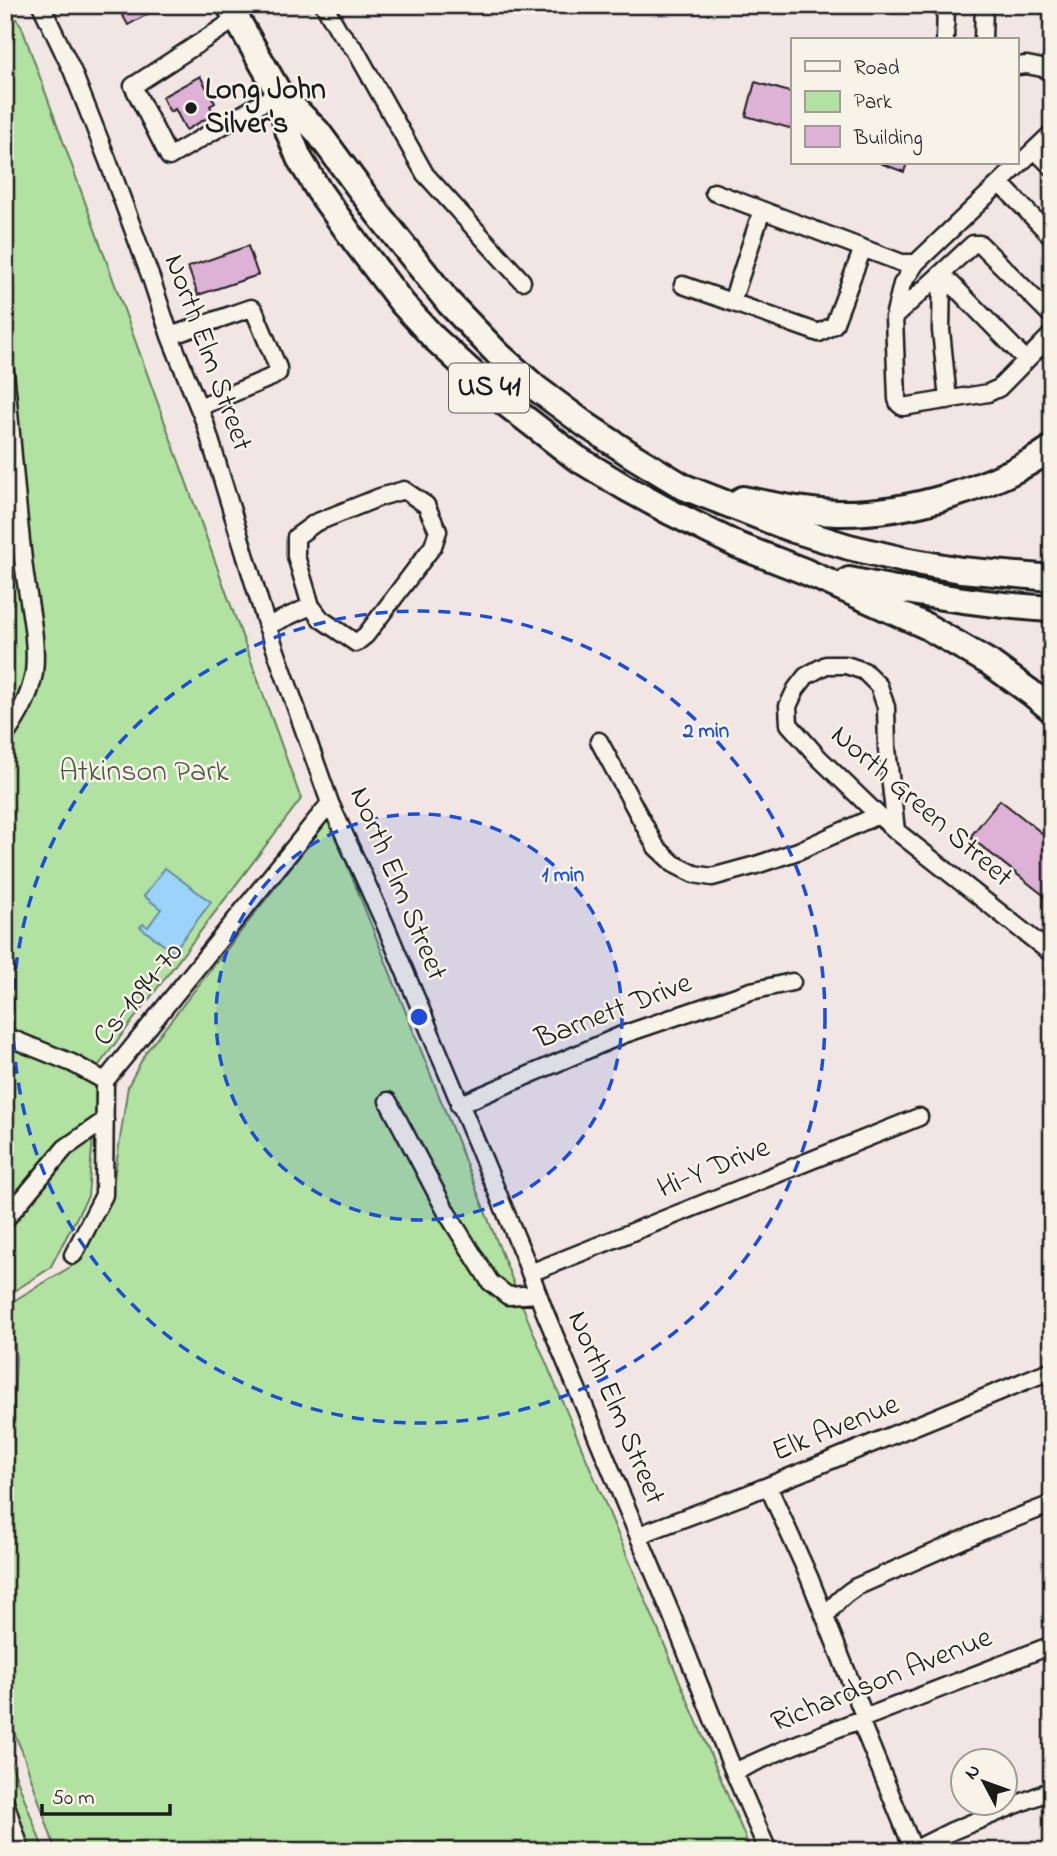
<svg xmlns="http://www.w3.org/2000/svg" width="1057" height="1856" font-family="'Indie Flower',sans-serif">
  <style>
    .green { fill: #b1e2a1; stroke: #667f5e; stroke-width: 2 }
    .water { fill: #9bd3fa; stroke: #688aa1; stroke-width: 2 }
    .building { fill: #deb2d7; stroke: #1c1c1c; stroke-width: 2 }
    .lines { fill: none; stroke-linecap: round; stroke-linejoin: round }
    .minor-casing { stroke: #1c1c1c; stroke-width: 21 }
    .highway-casing { stroke: #1c1c1c; stroke-width: 30 }
    .path { stroke: #1c1c1c; stroke-width: 2.5; stroke-dasharray: 7 5; stroke-linecap: butt }
    .minor { stroke: #f7f3e8; stroke-width: 16 }
    .highway { stroke: #f7f3e8; stroke-width: 24 }
    .ring { fill: none; stroke: #1d4ed8; stroke-width: 3.5; stroke-dasharray: 12 9 }
    .poi-dot { fill: #1c1c1c; stroke: #f7f3e8; stroke-width: 2.5 }
    .labels { text-anchor: middle; dominant-baseline: central; stroke-width: 5; stroke-linejoin: round; paint-order: stroke }
    .shield { fill: #f7f3e8; stroke: #5e5c59; stroke-width: 2 }
    .shield-label { font-size: 28px; font-weight: bold; fill: #1c1c1c }
    .poi-label { font-size: 30px; font-weight: bold; fill: #1c1c1c; stroke: #f7f3e8; text-anchor: start }
    .street-label { font-size: 30px; fill: #1c1c1c; stroke: #f7f3e8 }
    .park-label { font-size: 30px; fill: #495744; stroke: #f7f3e8 }
    .centre { fill: #1d4ed8; stroke: #f7f3e8; stroke-width: 3.5 }
    .ring-label { font-size: 21px; text-anchor: middle; font-weight: bold; fill: #1d4ed8; stroke: #f7f3e8; stroke-width: 5; stroke-linejoin: round; paint-order: stroke }
  </style>
  <rect width="100%" height="100%" fill="#f2e6e5"/>
  <filter id="ink" filterUnits="userSpaceOnUse"><feTurbulence type="fractalNoise" baseFrequency=".0143" numOctaves="2"/><feDisplacementMap in="SourceGraphic" scale="14" xChannelSelector="R" yChannelSelector="G"/><feConvolveMatrix kernelMatrix="1 2 1 2 8 2 1 2 1" color-interpolation-filters="sRGB"/></filter>
  <g filter="url(#ink)">
    <path class="green" d="M5,5L21,25L301,799L99,1065L88,1196L50,1268L5,1297Z
      M329,819L529,1322L751,1851H56L22,1751L5,1712V1450L13,1424L16,1358L10,1303L82,1260L111,1199L128,1086L146,1052Z
      M5,1747L44,1851H5Z"/>
    <path class="water" d="M165,868L211,902L173,952L140,927L143,924L148,927L161,909L144,896Z"/>
    <path class="building" d="M117,5H152L155,10L128,25Z
      M200,76L215,103L210,106L214,114L186,130L175,109L170,112L162,97Z
      M755,82L793,93V129L746,116Z
      M880,163H907L904,172Z
      M248,246L258,275L198,295L188,267Z
      M1000,800L1052,841V902L970,837Z"/>
    <g class="lines">
      <defs>
        <path id="minor" d="M41,5L72,70L108,161L151,278L170,336L205,423L267,626L330,803L385,924L523,1254L544,1310L672,1616L734,1772L768,1851
          M324,5L339,31L356,51L425,174L522,281
          M236,19L133,86L169,157L279,93
          M945,40L946,5
          M983,40L984,5
          M1017,66L1027,65L1052,70
          M1035,150L1052,167
          M1000,183L1052,237
          M714,192L902,263H916L1052,133
          M916,263L902,284L894,317L897,399L899,404L903,407L988,393L999,388L1052,334
          M942,274L941,330L948,400
          M942,274L1026,360
          M683,285L819,333L834,325L863,248
          M732,302L762,210
          M894,317L973,244H980L1052,316
          M170,336L251,308L254,310L278,368V373L272,377L199,407
          M5,371C12,437 16,502 24,568C28,602 38,639 34,673C30,697 18,717 5,736
          M267,626L311,606L321,619L356,643L366,635L433,546L438,531L426,505L404,490L380,497L315,523L296,537V556L311,606
          M599,741L656,847L674,864L694,874L712,877L756,865L798,851L878,815
          M896,831L887,748L886,707L879,686L864,671L846,665H826L806,676L796,689L788,706L789,724L818,757L878,815L900,834L1052,954
          M5,1036L72,1063L105,1081
          M388,1101L447,1213L490,1282L508,1296L538,1294
          M459,1105L622,1035L751,991L792,982
          M5,1220L65,1148L105,1120
          M73,1255L104,1195L105,1081L330,803
          M530,1273L919,1117
          M768,1486L809,1577L865,1718
          M639,1535L748,1494L1052,1370
          M825,1618C834,1604 842,1596 856,1587L985,1530L1052,1504
          M860,1720L914,1851
          M734,1772L787,1748L1052,1645
          M5,1802L21,1851
          M914,1850L952,1831L1052,1790"/>
        <path id="highway" d="M229,5L279,93L317,131L379,215L449,303L498,354L536,388L586,425L633,456L684,487L794,530L849,547L904,560L961,570L1052,578
          M279,93L287,128L299,158L319,191L357,244L402,303L434,338L505,403L575,457L626,488L670,512L737,545L804,571L926,626L990,663L1030,692L1052,710
          M743,499C774,505 806,512 838,513C909,514 995,488 1052,448
          M849,580C917,594 983,605 1052,609"/>
      </defs>
      <use href="#minor" class="minor-casing"/>
      <use href="#highway" class="highway-casing"/>
      <path class="path" d="M5,591L12,604"/>
      <use href="#minor" class="minor"/>
      <use href="#highway" class="highway"/>
    </g>
  </g>
  <circle cx="419" cy="1017" r="203" fill="#1d4ed8" fill-opacity=".12"/>
  <g class="ring">
    <circle cx="419" cy="1017" r="203"/>
    <circle cx="419" cy="1017" r="406"/>
  </g>
  <circle class="poi-dot" cx="191" cy="108" r="7"/>
  <g class="labels">
    <rect class="shield" x="449" y="363.5" width="80" height="49" rx="5"/>
    <g class="shield-label">
      <text x="489" y="388">US 41</text>
    </g>
    <g class="poi-label">
      <text x="205" y="91">Long John<tspan x="205" dy="34">Silver's</tspan></text>
    </g>
    <g class="street-label">
      <text transform="translate(207 353) rotate(70)">North Elm Street</text>
      <text transform="translate(921 807) rotate(41)">North Green Street</text>
      <text transform="translate(397 884) rotate(67)">North Elm Street</text>
      <text transform="translate(139 995) rotate(-51)">Cs-1094-70</text>
      <text transform="translate(614 1012) rotate(-21)">Barnett Drive</text>
      <text transform="translate(714 1169) rotate(-22)">Hi-Y Drive</text>
      <text transform="translate(615 1408) rotate(67)">North Elm Street</text>
      <text transform="translate(836 1429) rotate(-22)">Elk Avenue</text>
      <text transform="translate(882 1681) rotate(-22)">Richardson Avenue</text>
    </g>
    <g class="park-label">
      <text x="144" y="773">Atkinson Park</text>
    </g>
  </g>
  <circle cx="419" cy="1017" r="10" class="centre"/>
  <g class="ring-label">
    <text x="706" y="737">2 min</text>
    <text x="563" y="881">1 min</text>
  </g>
  <rect width="1057" height="1856" fill="none" stroke="#f7f3e8" stroke-width="28"/>
  <rect x="14" y="14" width="1029" height="1828" fill="none" stroke="#1c1c1c" stroke-width="2.5" filter="url(#ink)"/>
  <rect x="791" y="38" width="228" height="126" fill="#f7f3e8" stroke="#9f9d96" stroke-width="2"/>
  <rect x="805" y="61" width="35" height="10" fill="#f7f3e8" stroke="#9f9d96" stroke-width="2"/>
  <text x="854" y="74" font-size="21" fill="#1c1c1c">Road</text>
  <rect x="805" y="91" width="35" height="21" fill="#b1e2a1" stroke="#9f9d96" stroke-width="2"/>
  <text x="854" y="108" font-size="21" fill="#1c1c1c">Park</text>
  <rect x="805" y="126" width="35" height="21" fill="#deb2d7" stroke="#9f9d96" stroke-width="2"/>
  <text x="854" y="144" font-size="21" fill="#1c1c1c">Building</text>
  <g transform="translate(984 1782) rotate(311)"><circle r="33" fill="#f7f3e8" stroke="#9f9d96" stroke-width="2"/>
  <path d="M0-5L12 26L0 18L-12 26Z" fill="#1c1c1c"/>
  <text y="-10" font-size="19" font-weight="bold" text-anchor="middle" fill="#1c1c1c">N</text>
  </g>
  <path d="M42 1804v10h128v-10" fill="none" stroke="#1c1c1c" stroke-width="3.5"/>
  <text x="52" y="1804" font-size="21" fill="#1c1c1c" stroke="#f7f3e8" stroke-width="5" paint-order="stroke">50 m</text>
</svg>
